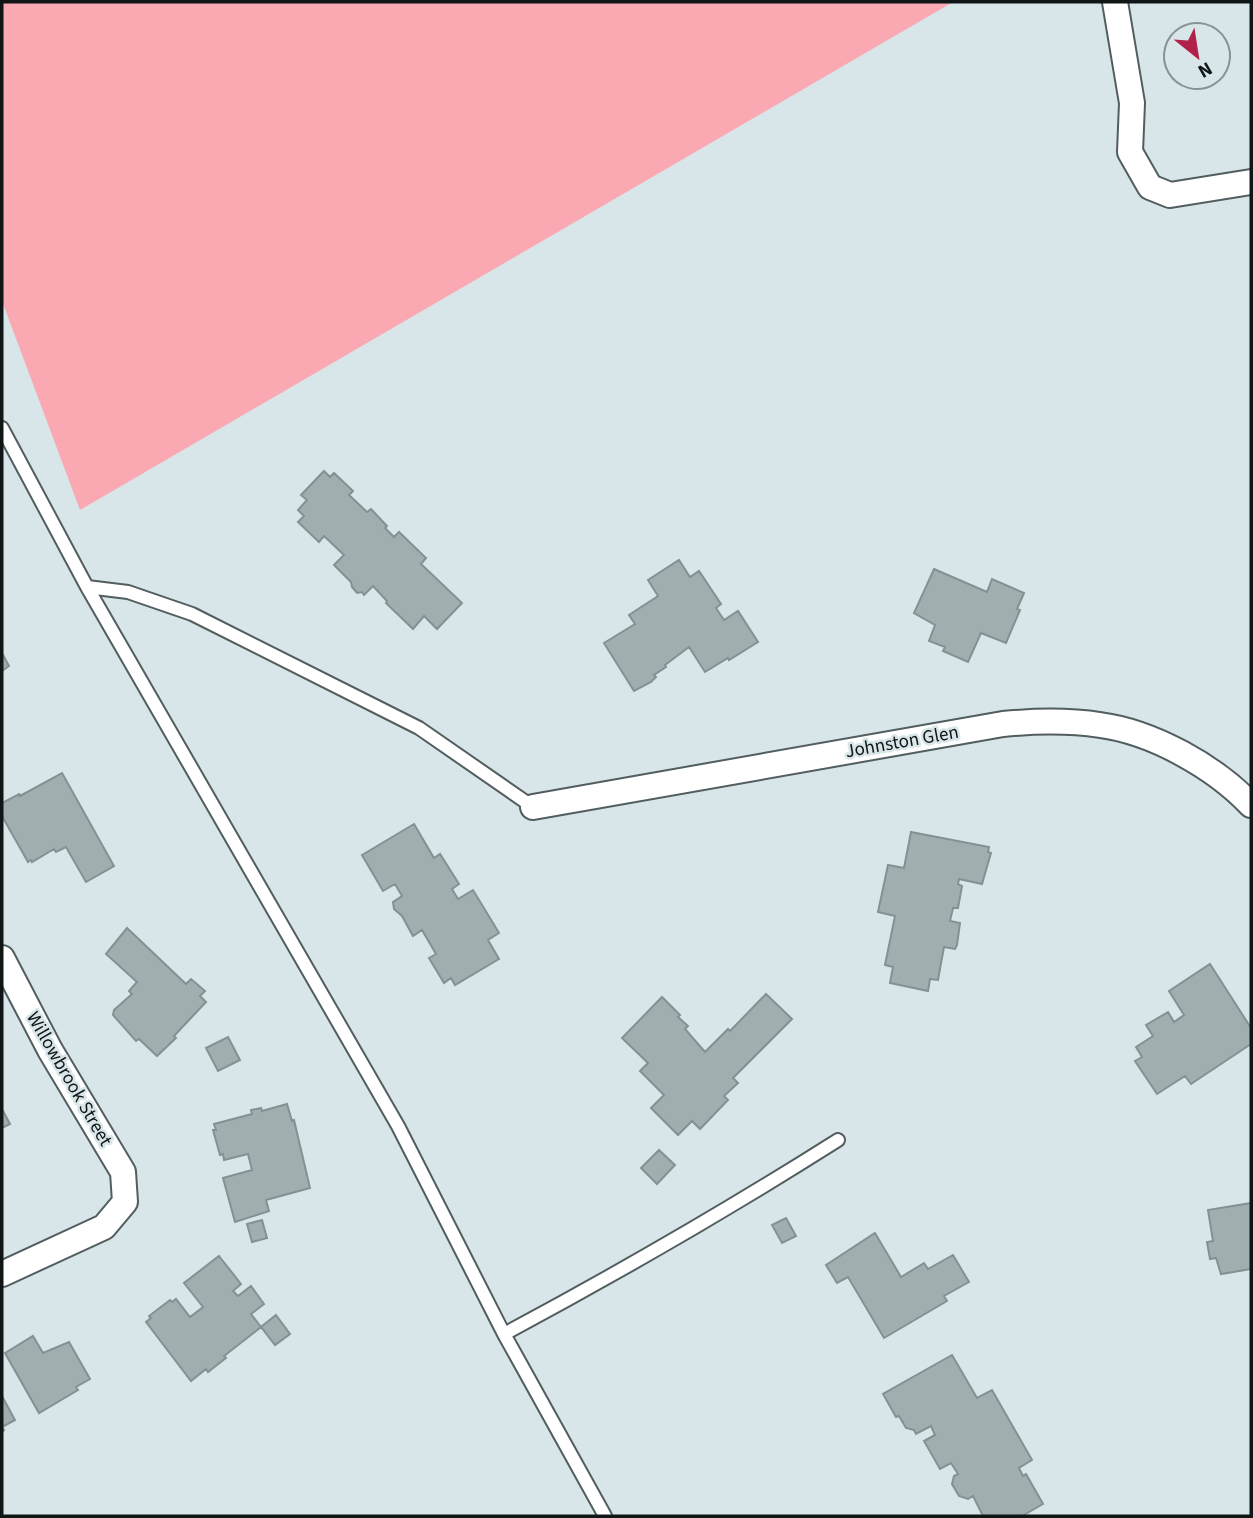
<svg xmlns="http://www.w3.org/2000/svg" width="1253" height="1518" font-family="'Source Sans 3',sans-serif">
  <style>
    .green { fill: #faa8b2 }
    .building { fill: #a0aeb0; stroke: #849194; stroke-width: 2 }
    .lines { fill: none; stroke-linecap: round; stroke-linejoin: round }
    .service-casing { stroke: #525d60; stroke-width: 16 }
    .minor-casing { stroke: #525d60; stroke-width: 28 }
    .service { stroke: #fff; stroke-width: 12 }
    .minor { stroke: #fff; stroke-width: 24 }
    .labels { text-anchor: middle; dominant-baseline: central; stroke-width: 5; stroke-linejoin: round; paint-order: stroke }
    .street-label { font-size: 19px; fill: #101516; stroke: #d8e6e9 }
  </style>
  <rect width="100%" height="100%" fill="#d8e6e9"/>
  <path class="green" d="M2,2H953L80,510L2,301Z"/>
  <path class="building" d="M324,471L330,477L334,473L353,491L349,495L367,512L371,509L387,526L385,528L394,537L399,532L426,558L421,564L462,603L437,629L424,616L413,629L386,603L387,601L373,586L364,595L362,592L357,593L352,587L351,582L334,565L344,555L324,536L319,542L298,522L304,516L298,510L307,500L301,495Z
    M679,560L690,577L699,571L721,604L716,608L724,620L738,611L758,642L729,660L728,658L705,672L689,647L665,665L666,667L654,675L656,677L651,682L634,691L604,643L635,624L629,615L658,596L648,580Z
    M934,569L987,592L992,579L1024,593L1017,609L1020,610L1006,643L981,633L968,662L943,651L945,647L929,641L935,625L914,613Z
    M2,653L9,666L2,671Z
    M62,773L114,866L86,882L66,847L56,852L54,849L32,862L31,860L28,862L2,816V803L19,794L20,796Z
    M414,824L434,858L440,854L459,884L452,889L458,899L473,890L499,933L488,940L499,959L455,985L451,978L444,983L429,958L436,954L422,930L413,936L402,916L394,909L393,902L402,896L395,884L383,891L362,855Z
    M911,832L989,847L988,852L991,853L982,884L959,879L958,884L962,886L958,908H953L950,921L960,923L957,945L955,949L944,947L938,980L930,979L928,991L890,983L893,967L885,965L895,916L878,912L888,865L904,868Z
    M127,928L186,984L191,979L205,991L200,996L206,1002L174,1036L176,1038L157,1056L139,1039L136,1041L113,1015L114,1010L132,994L129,991L137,982L106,954Z
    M1210,964L1251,1028V1044L1191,1084L1185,1076L1157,1094L1135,1061L1142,1057L1136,1047L1153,1036L1146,1025L1168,1012L1174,1022L1184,1015L1169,991Z
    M766,994L792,1019L733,1078L738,1083L724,1096L728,1100L700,1129L692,1121L678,1135L651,1108L664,1095L640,1071L648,1063L622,1038L662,997L680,1015L678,1017L688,1026L685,1029L705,1052L728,1029L730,1031Z
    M228,1037L240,1060L218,1071L206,1048Z
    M287,1104L292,1121L294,1120L310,1188L266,1200L269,1211L235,1222L223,1178L252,1170L248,1154L224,1160L223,1154L220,1155L213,1130H216L214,1124L252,1114L251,1110L261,1108L262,1111Z
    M2,1109L10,1124L2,1128Z
    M659,1150L675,1165L657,1184L641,1168Z
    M1251,1203V1269L1221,1274L1216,1258L1210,1259L1207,1242L1213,1241L1208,1210Z
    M786,1218L796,1236L782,1243L772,1225Z
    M262,1220L267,1238L252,1242L247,1224Z
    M875,1233L901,1277L924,1263L928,1269L953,1255L969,1282L944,1296L947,1301L884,1338L848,1277L837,1283L826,1265Z
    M219,1256L241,1284L233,1291L238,1296L251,1286L264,1304L251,1314L261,1327L224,1356L226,1358L208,1372L206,1369L191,1381L146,1322L151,1318L149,1316L170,1300L172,1302L176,1299L190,1317L203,1307L184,1283Z
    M276,1315L290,1334L275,1345L261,1327Z
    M33,1336L43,1353L69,1342L90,1379L76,1387L78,1390L39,1413L5,1353Z
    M952,1355L977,1398L992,1390L1032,1460L1019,1468L1023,1476L1026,1474L1043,1504L1022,1516H983L973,1496L968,1499L959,1496L952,1484L954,1476L958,1474L951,1463L940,1469L924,1441L935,1435L931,1426L916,1434L914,1430L906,1428L899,1416L896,1417L883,1394Z
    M2,1396L15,1420L2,1427L4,1430L2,1432Z"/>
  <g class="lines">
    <defs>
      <path id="service" d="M2,428L87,587L398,1126L504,1334L605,1516
        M87,587L128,592L192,614L419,728L533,807
        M504,1334C618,1273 729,1209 838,1140"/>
      <path id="minor" d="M1115,2L1132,103L1130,152L1150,187L1170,195L1251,182
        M533,807L1003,724C1035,721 1067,720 1100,725C1153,732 1215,767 1251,805
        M2,958L50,1050L123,1172L125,1202L104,1227L2,1274"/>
    </defs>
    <use href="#service" class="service-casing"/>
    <use href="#minor" class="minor-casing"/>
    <use href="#service" class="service"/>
    <use href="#minor" class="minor"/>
  </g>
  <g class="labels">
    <g class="street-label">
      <text transform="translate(902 742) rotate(-10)">Johnston Glen</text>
      <text transform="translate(69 1079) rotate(60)">Willowbrook Street</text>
    </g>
  </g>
  <rect width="1253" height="1518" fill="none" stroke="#101516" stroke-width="7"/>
  <g transform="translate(1197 56) rotate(150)"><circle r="33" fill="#d8e6e9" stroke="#889295" stroke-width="2"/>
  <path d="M0-5L12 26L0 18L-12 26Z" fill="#b2214a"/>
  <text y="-10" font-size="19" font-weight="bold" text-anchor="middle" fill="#101516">N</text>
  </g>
</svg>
